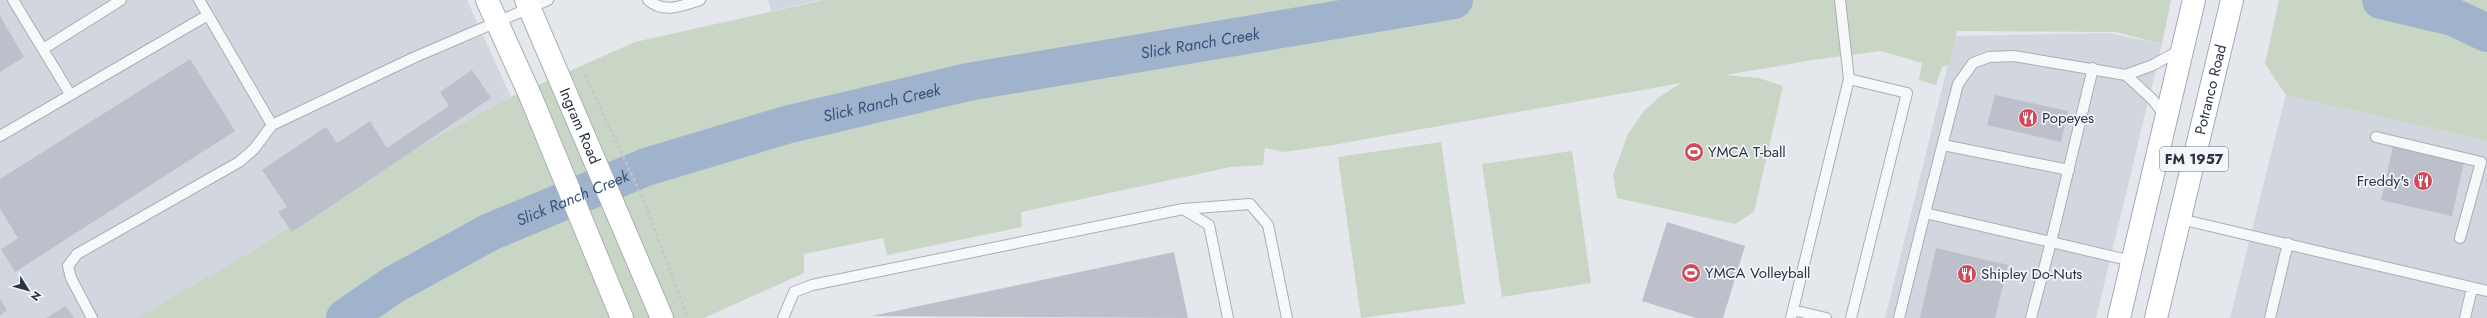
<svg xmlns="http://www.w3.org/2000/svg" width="2487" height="318" font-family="Jost,sans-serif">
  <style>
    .built { fill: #d2d6de }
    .green { fill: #c9d6c5 }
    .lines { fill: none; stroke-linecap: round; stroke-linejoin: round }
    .river { stroke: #9fb4cc; stroke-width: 38 }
    .building { fill: #bbc0ca }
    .service-casing { stroke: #a9aeb7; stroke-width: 12 }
    .secondary-casing { stroke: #a9aeb7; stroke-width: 24 }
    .primary-casing { stroke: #a3abb8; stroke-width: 24 }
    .path { stroke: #c2c5cb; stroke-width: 2.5; stroke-dasharray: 3 3; stroke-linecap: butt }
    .service { stroke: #f7f8fa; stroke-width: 10 }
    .secondary { stroke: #fff; stroke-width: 22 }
    .primary { stroke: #fff; stroke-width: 22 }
    .labels { text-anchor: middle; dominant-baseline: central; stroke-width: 3.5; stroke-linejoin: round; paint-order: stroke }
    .shield { fill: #f4f6f9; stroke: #676e7b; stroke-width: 1 }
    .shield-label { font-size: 14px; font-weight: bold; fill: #2b3445 }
    .street-label { font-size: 15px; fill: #2b3445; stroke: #f4f6f9 }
    .poi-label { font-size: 15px; fill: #2b3445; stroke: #f4f6f9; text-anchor: start }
    .water-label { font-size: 16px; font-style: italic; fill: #34527a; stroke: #f4f6f9 }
  </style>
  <rect width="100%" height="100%" fill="#e4e7ec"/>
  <path class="built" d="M0,0H467L511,97L381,167L251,252L161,318H0Z
    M768,0H820L771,11Z
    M2109,33L2162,44L2096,318H1885L1955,36Z
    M2286,95L2487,141V318H2230Z"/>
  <path class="green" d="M823,0H2171L2162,44L2116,32L1957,31L1950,64L1942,67L1936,85L1919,80L1922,63L1881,51L1813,60L1725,75L1759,78L1783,86L1754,212L1735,224L1617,198L1613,175L1628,134L1644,111L1658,98L1681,83L1333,145L1283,152L1265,148L1263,165L1231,167L1021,212L1022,227L887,255L883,238L804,254V273L704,318H137L251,252L381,167L511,97L635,42Z
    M2279,0H2487V141L2286,95L2265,64Z
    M1441,142L1465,304L1361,318L1338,157Z
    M1572,151L1591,283L1502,297L1482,164Z"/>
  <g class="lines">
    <g class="river">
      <path d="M2381,0L2453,17L2487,33"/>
      <path id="s1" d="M345,318L393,285L490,232L646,167L786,125L968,82L1454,0"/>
    </g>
  </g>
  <path class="building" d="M0,16L24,57L0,72Z
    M190,59L235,131L15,272L1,249L18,238L0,209V179Z
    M472,70L491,98L292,232L278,212L287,207L262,170L326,127L337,143L370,121L387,148L449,106L440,92Z
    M1995,95L2068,111L2061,142L1987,125Z
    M2393,146L2464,162L2452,216L2381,200Z
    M1667,222L1745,246L1723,318H1696L1642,301Z
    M1936,248L2008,265L1995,318H1920Z
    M1174,252L1188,318L872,316Z
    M0,299L7,310L0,315Z
    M66,306L74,318H46Z"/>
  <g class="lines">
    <defs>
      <path id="service" d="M13,0L70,94
        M199,0L208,15
        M648,0C664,14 682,6 700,0
        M43,49L121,0
        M2093,68L2051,242L2132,261
        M2126,75L2152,99L2166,117
        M1849,79L1907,93L1851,318
        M0,136L208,15L272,125L413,58L548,0
        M2376,137L2481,162L2460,238
        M1943,145L2069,170
        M1183,209L1209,225L1228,318
        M1925,213L1958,84L1973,63L1989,57L2014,56L2126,75L2153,65L2182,49
        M2180,219L2487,291
        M1793,310L1826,318
        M92,318L71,278L68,266L77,254L239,162L254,149L272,125
        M783,318L794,292L812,285L1183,209L1250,204L1268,225L1287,318
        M1791,318L1849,79L1840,0
        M1899,318L1925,213L2051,242L2031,318
        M2270,318L2288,243
        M2465,318L2472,288"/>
      <g id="secondary">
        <path d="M487,0L530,95L622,318"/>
        <path id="s2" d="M526,0L662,318"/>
      </g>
      <g id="primary">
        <path d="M2119,318L2194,0"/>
        <path id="s3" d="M2156,318L2232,0"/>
      </g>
    </defs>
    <use href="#service" class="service-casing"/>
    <use href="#secondary" class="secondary-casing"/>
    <use href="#primary" class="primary-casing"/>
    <path class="path" d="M585,75L643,199L688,318"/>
    <use href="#service" class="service"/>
    <use href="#secondary" class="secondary"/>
    <use href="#primary" class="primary"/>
  </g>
  <defs>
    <symbol id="restaurant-disc" viewBox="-11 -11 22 22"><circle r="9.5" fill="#d1495b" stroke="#f4f6f9"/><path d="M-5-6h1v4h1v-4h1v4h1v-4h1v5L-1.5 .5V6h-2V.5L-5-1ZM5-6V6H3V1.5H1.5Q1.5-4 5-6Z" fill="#fff"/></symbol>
    <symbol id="stadium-disc" viewBox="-11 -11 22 22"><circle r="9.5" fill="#d1495b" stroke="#f4f6f9"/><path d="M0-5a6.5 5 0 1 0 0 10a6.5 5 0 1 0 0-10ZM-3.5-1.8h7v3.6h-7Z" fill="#fff"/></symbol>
  </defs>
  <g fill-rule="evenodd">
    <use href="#restaurant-disc" x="2017" y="107" width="22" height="22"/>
    <use href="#stadium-disc" x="1683" y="141" width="22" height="22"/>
    <use href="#restaurant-disc" x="2412" y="170" width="22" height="22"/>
    <use href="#stadium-disc" x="1680" y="262" width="22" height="22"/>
    <use href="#restaurant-disc" x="1956" y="263" width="22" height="22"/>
  </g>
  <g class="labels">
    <rect class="shield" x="2160" y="147" width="68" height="24" rx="3"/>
    <g class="shield-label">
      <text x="2194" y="159">FM 1957</text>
    </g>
    <g class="street-label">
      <text stroke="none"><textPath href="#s3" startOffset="235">Potranco Road</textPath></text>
      <text stroke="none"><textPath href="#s2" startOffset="137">Ingram Road</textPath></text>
    </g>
    <g class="poi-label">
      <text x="2042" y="118">Popeyes</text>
      <text x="1708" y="152">YMCA T-ball</text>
      <text x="2409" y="181" text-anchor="end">Freddy's</text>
      <text x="1705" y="273">YMCA Volleyball</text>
      <text x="1981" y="274">Shipley Do-Nuts</text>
    </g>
    <g class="water-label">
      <text stroke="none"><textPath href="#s1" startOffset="906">Slick Ranch Creek</textPath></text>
      <text stroke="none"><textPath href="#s1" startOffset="582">Slick Ranch Creek</textPath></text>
      <text stroke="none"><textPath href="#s1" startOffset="258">Slick Ranch Creek</textPath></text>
    </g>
  </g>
  <g transform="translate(28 290) rotate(127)" stroke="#f4f6f9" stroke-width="3" paint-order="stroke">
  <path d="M0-3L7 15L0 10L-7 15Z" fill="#2b3445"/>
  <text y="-6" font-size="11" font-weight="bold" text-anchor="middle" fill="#2b3445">N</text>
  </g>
</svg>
